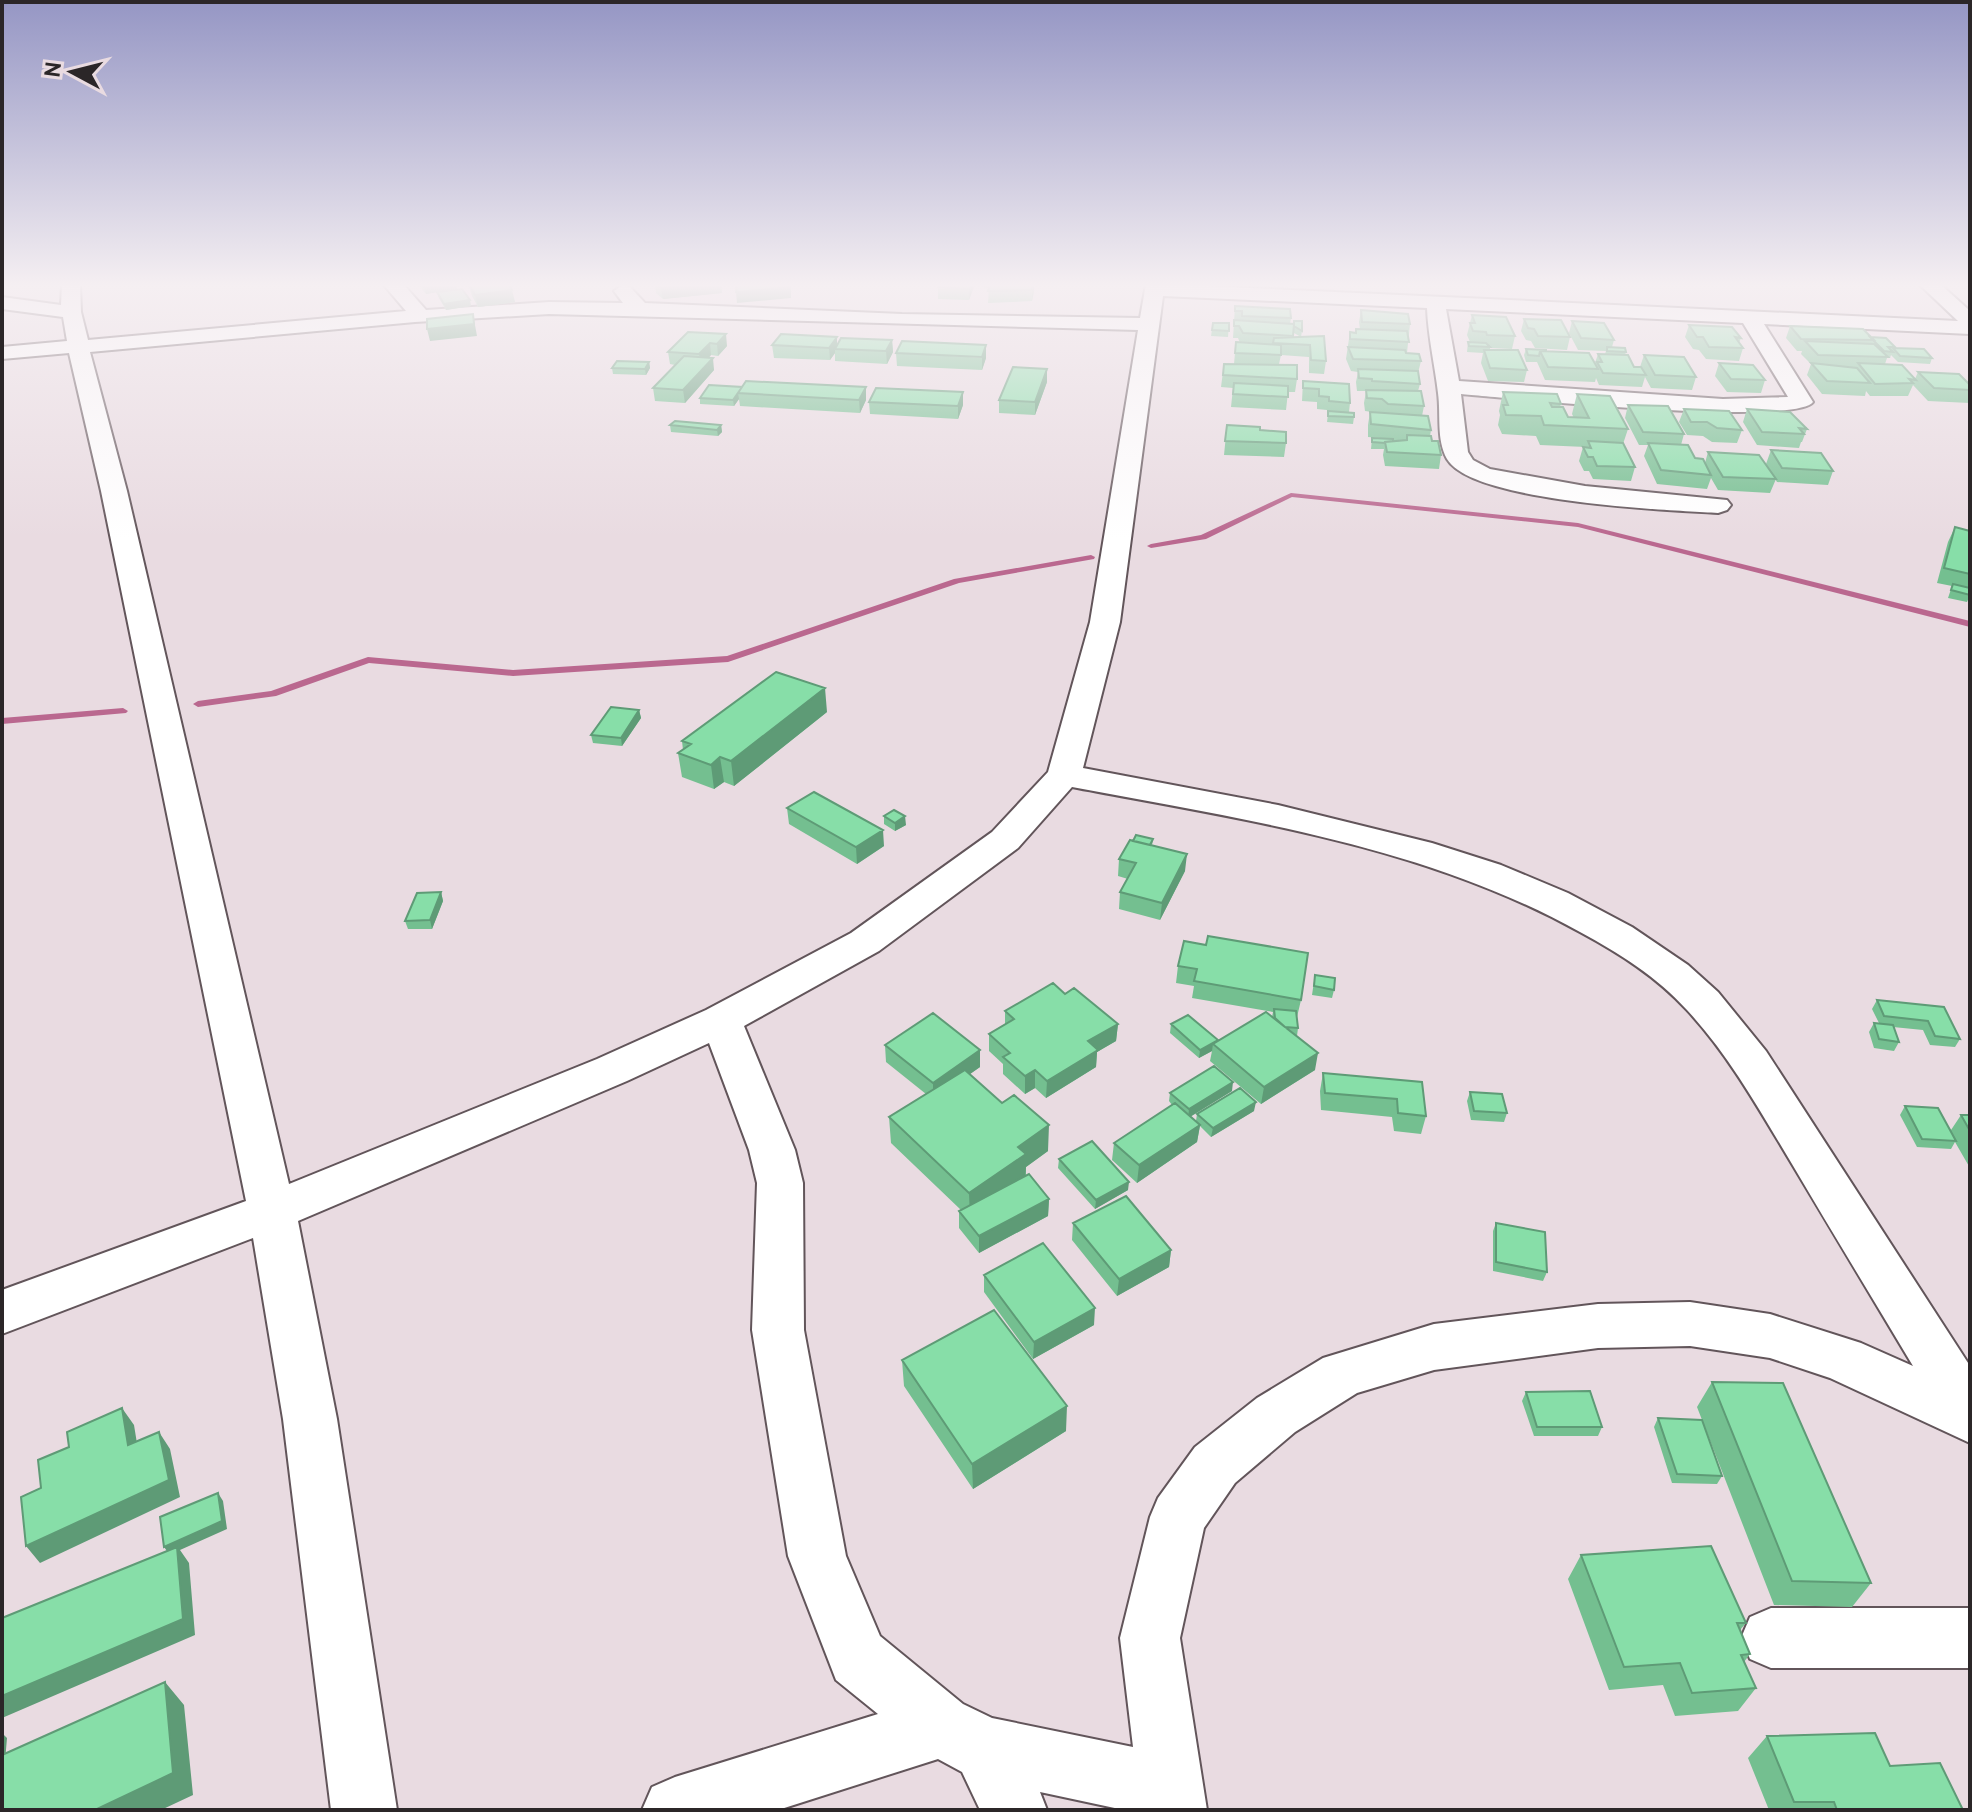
<svg xmlns="http://www.w3.org/2000/svg" width="1972" height="1812" font-family="Overpass,sans-serif">
  <style>
    .lines { fill: none; stroke-linecap: round; stroke-linejoin: round }
    .stream { fill: #ba688f; fill-rule: evenodd }
    .minor-casing { stroke: #62555a; stroke-width: 4 }
    .minor { fill: #fff; fill-rule: evenodd }
    .wall { fill: #74bf90 }
    .shaded-wall { fill: #5e9b76 }
    .building { fill: #87dea8; stroke: #5e9b76; stroke-width: 2 }
  </style>
  <rect width="100%" height="100%" fill="#e9dbe1"/>
  <g class="lines">
    <path class="stream" d="M1291,493L1578,523L1970,621V627L1578,527L1292,497L1206,539L1151,548L1147,546L1151,544L1201,535Z
      M1091,555L1095,557L1094,559L959,583L728,662L513,676L369,663L276,696L198,707L193,704L198,701L271,691L368,657L513,670L727,656L954,579Z
      M123,708L128,711L126,713L2,724V718Z"/>
    <defs>
      <path id="minor" d="M62,284H80L81,312L88,340L406,311L383,284H403L426,310L549,302L623,303L614,291L623,285L630,287L645,303L902,314L1140,318L1146,284H1164L1958,321L1919,284H1940L1970,311V334L1764,324L1813,402C1794,427 1507,398 1461,394L1468,452L1473,460L1490,469L1585,486L1727,500L1731,505L1727,510L1718,513C1667,510 1472,502 1447,459C1436,439 1441,415 1438,393C1435,366 1428,337 1427,308L1163,296L1120,622L1083,768L1278,805L1432,843L1501,865L1568,893L1632,927L1688,965L1718,992L1766,1051L1970,1366V1443L1830,1378L1770,1358L1690,1346L1598,1348L1434,1370L1357,1393L1295,1432L1235,1483L1204,1528L1180,1638L1207,1810H1124L1040,1792L1047,1810H980L962,1772L938,1759L778,1810H642L652,1787L675,1777L878,1714L836,1680L788,1556L752,1330L757,1183L749,1150L709,1043L627,1081L298,1221L337,1419L397,1810H331L283,1419L253,1238L2,1334V1290L246,1201L101,491L69,353L2,359V347L67,341L63,317L2,309V297L61,305ZM1446,309L1743,323L1788,397L1723,399L1459,381ZM549,314L1138,330L1090,622L1048,772L992,832L851,933L706,1010L597,1059L289,1184L127,491L90,352L415,322ZM1072,787C1246,820 1423,845 1580,932C1619,953 1657,977 1687,1010C1729,1055 1760,1111 1792,1164C1832,1232 1873,1299 1913,1366L1861,1343L1770,1314L1690,1302L1598,1304L1434,1324L1323,1358L1257,1398L1195,1447L1158,1498L1150,1517L1120,1638L1133,1747L992,1718L963,1704L880,1636L846,1556L804,1330L803,1183L795,1150L744,1026L879,951L1018,848Z
        M1771,1608H1970V1668H1771L1750,1659L1741,1638L1750,1617Z"/>
    </defs>
    <use href="#minor" class="minor-casing"/>
    <use href="#minor" class="minor"/>
  </g>
  <path class="wall" d="M418,284H456L457,289L471,306L446,310L439,298L437,292L426,294Z
    M465,284H509L515,302L478,307L472,296L470,289Z
    M655,284H721L722,293L663,299L656,293Z
    M939,284H975L969,300L938,299V287Z
    M984,284H1034V291L1032,301L988,303L989,288H984Z
    M1235,306L1291,318L1290,324L1302,331L1301,337L1294,333L1293,337L1324,336L1326,361L1324,374L1309,373V357L1281,355L1279,364L1297,379L1295,392H1288L1286,410L1231,407L1233,388L1221,387L1224,364H1234L1236,342L1240,343L1238,338H1233Z
    M1361,310L1410,324L1407,353L1421,361L1418,373L1420,384L1418,391L1424,406L1422,416L1431,430L1430,436L1441,455L1439,469L1385,466L1383,455L1384,449H1371L1372,438L1393,439L1368,437V425L1370,412L1380,413L1365,411L1364,403L1366,391H1357L1356,382L1358,372L1351,371L1346,359L1350,332L1355,333L1356,329H1360L1359,322Z
    M1472,315L1515,336L1512,349L1490,348V350L1527,370L1524,382L1488,381L1481,363L1483,353L1467,352L1468,342H1470L1467,335Z
    M1524,319L1570,337L1567,350L1535,348L1531,341L1526,340L1521,331Z
    M1572,321L1614,340L1612,347L1626,352L1625,355L1634,367H1640L1644,355L1696,377L1692,390L1651,388L1645,377L1642,387L1599,385L1596,378L1595,382L1545,380L1537,362H1526L1524,355L1526,349L1546,351L1595,363L1598,354H1605L1606,351L1578,350L1569,333Z
    M1213,323H1229L1228,337L1211,336Z
    M1689,325L1741,338L1739,343L1743,348L1739,361L1706,359L1699,350L1693,349L1685,337Z
    M1790,326L1870,337L1895,348L1932,358L1930,364L1898,362L1891,355L1890,358H1887L1885,364L1915,379L1918,372L1970,385V403L1928,401L1913,385L1908,396H1870L1866,391L1865,396L1822,394L1807,375L1811,364L1801,354L1802,351H1797L1786,338Z
    M688,332L727,346L718,356L711,355L709,357L714,370L685,403L655,401L653,388L675,365L670,364L668,352Z
    M837,337V345L892,340L893,352L887,364L835,361V353L830,360L774,358L772,345Z
    M896,353L986,358L982,370L897,366Z
    M649,362L650,368L646,375L613,374L612,368Z
    M1719,363L1765,380L1761,393L1727,392L1715,376Z
    M1047,369V382L1035,415L999,413V400Z
    M1303,381L1350,403L1349,412L1354,417L1353,424L1327,422L1328,414L1327,410L1317,409V402L1302,401Z
    M709,385L866,400L860,413L740,406L739,399L734,406L700,404V398Z
    M1503,392L1561,404L1560,407L1568,417L1574,418L1572,414L1577,394L1628,429L1623,444L1635,467L1631,481L1593,479L1589,471H1584L1579,461L1583,447H1586L1540,445L1536,436L1502,434L1498,425L1500,415L1499,411Z
    M869,402L963,405L958,419L870,414Z
    M1628,405L1684,434L1681,445L1695,458L1705,463L1708,452L1776,479L1770,493L1718,490L1711,478L1707,489L1657,484L1644,456L1648,445H1639L1625,418Z
    M1684,409L1742,430L1737,443L1712,442L1703,436L1687,435L1679,422Z
    M1747,409L1807,429L1802,442H1801L1799,448L1757,445L1743,422Z
    M670,425H721L722,432L718,436L671,432Z
    M1227,425L1260,430L1286,443L1284,457L1224,455Z
    M1771,450L1833,471L1828,485L1777,482L1766,464Z
    M1955,527L1970,531V595L1967,602L1948,598L1952,586L1937,583L1948,542Z
    M639,710L641,718L622,746L593,743L591,735Z
    M827,712L734,786L724,782L714,789L682,777L678,753L683,750L682,741Z
    M787,808L884,846L857,864L789,824Z
    M884,816L906,825L895,831L884,824Z
    M1153,839L1152,846L1185,871L1160,920L1119,909L1120,892L1128,879L1118,876L1119,859L1133,841Z
    M441,892L443,901L432,929H408L405,921Z
    M1184,941L1301,1000L1297,1017L1298,1028L1297,1036L1315,1070L1261,1104L1210,1061L1212,1051L1199,1058L1170,1033L1171,1024L1218,1041L1272,1017L1273,1012L1192,998L1194,986L1176,983L1178,966Z
    M1315,975L1334,990L1332,998L1312,995Z
    M1065,994L1118,1024L1116,1041L1097,1052L1096,1067L1046,1098L1035,1088L1025,1094L1003,1074V1064L989,1051V1034L1005,1025V1011Z
    M1877,1000L1944,1007L1960,1039L1955,1047L1930,1045L1923,1030L1893,1027L1899,1042L1894,1051L1874,1048L1869,1032L1874,1023H1879L1872,1009Z
    M885,1045L980,1050V1067L970,1074L1048,1151L1026,1167V1176L1049,1199L1048,1216L979,1253L959,1228V1211L961,1210L891,1143L889,1117L926,1094L886,1062Z
    M1323,1073L1422,1082L1426,1116L1421,1134L1394,1131L1392,1117L1321,1110L1320,1091Z
    M1232,1091L1190,1117L1196,1121L1197,1114L1254,1111L1211,1137L1200,1126L1197,1142L1137,1183L1112,1160L1114,1143L1172,1105L1169,1101L1170,1093Z
    M1470,1092L1507,1113L1504,1122L1471,1120L1467,1101Z
    M1905,1106L1951,1130L1961,1115H1970V1168L1955,1142L1951,1149L1917,1147L1900,1115Z
    M1059,1159L1128,1190L1095,1209L1058,1168Z
    M1073,1223L1171,1250L1169,1267L1117,1296L1072,1240Z
    M1496,1223L1547,1272L1543,1281L1493,1271V1231Z
    M984,1275L1094,1325L1033,1359L984,1292Z
    M902,1360L1066,1431L973,1489L904,1386Z
    M1712,1382L1871,1583L1852,1607L1774,1605L1697,1407Z
    M1526,1392L1602,1427L1598,1436H1534L1522,1401Z
    M1658,1418L1722,1476L1717,1484L1672,1483L1654,1427Z
    M1581,1555L1746,1623L1740,1630L1750,1654L1744,1662L1756,1688L1738,1711L1675,1716L1663,1685L1609,1690L1568,1579Z
    M1767,1736L1890,1766L1963,1810H1769L1748,1758Z"/>
  <path class="shaded-wall" d="M450,284H456L457,289L426,294L425,288Z
    M691,284H721L722,293L663,299L661,288Z
    M791,284V298L737,303L736,292Z
    M971,284H975L969,300V289Z
    M1033,284H1034V291L1032,301Z
    M512,290L515,302L478,307L475,295Z
    M470,300L471,306L446,310L444,304Z
    M473,314L477,336L430,341L427,329Z
    M726,334L727,346L718,356L717,344Z
    M837,337V349H835V353L830,360L829,348Z
    M892,340L893,352L887,364L886,351Z
    M710,343L711,355L701,367L699,354Z
    M986,345V358L982,370V357Z
    M713,358L714,370L685,403L683,390Z
    M649,362L650,368L646,375L645,369Z
    M1047,369V382L1035,415V402Z
    M866,387V400L860,413L859,400Z
    M963,392V405L958,419V406Z
    M738,393L739,399L734,406L733,400Z
    M721,425L722,432L718,436L717,430Z
    M825,688L827,712L734,786L731,761Z
    M639,710L641,718L622,746L621,738Z
    M720,757L724,782L714,789L711,765Z
    M905,816L906,825L895,831V823Z
    M883,830L884,846L857,864L856,847Z
    M1187,854L1185,871L1160,920L1162,903Z
    M441,892L443,901L432,929L430,920Z
    M1118,1024L1116,1041L1097,1052L1096,1067L1046,1098L1047,1081L1088,1041Z
    M1218,1040L1213,1044L1212,1051L1199,1058L1200,1050Z
    M980,1050V1067L933,1100V1083Z
    M1318,1053L1315,1070L1261,1104L1264,1087Z
    M1035,1070V1088L1025,1094V1076Z
    M1233,1082L1232,1091L1188,1118L1189,1109Z
    M1256,1102L1254,1111L1211,1137L1213,1128Z
    M1049,1125L1048,1151L1026,1167L1025,1180L970,1219L969,1193L1018,1147Z
    M1200,1125L1197,1142L1137,1183L1139,1165Z
    M1129,1182L1128,1190L1095,1209L1096,1200Z
    M1049,1199L1048,1216L979,1253V1236Z
    M1171,1250L1169,1267L1117,1296L1119,1279Z
    M1095,1308L1094,1325L1033,1359L1034,1342Z
    M1067,1406L1066,1431L973,1489L972,1464Z
    M122,1408L134,1425L140,1462L128,1445Z
    M159,1432L170,1449L180,1497L40,1563L26,1546Z
    M218,1493L223,1501L227,1529L180,1550L189,1563L195,1635L2,1718V1696L170,1555L164,1547Z
    M165,1682L184,1705L193,1795L161,1810H95Z
    M2,1733L7,1738L4,1773H2Z"/>
  <path class="building" d="M422,284H450L425,288Z
    M469,284H509L512,290L475,295Z
    M657,284H691L661,288Z
    M737,284H790V287L736,292Z
    M939,284H971L969,289L938,287Z
    M990,284H1033L1032,290L988,291Z
    M462,289L470,300L444,304L437,292Z
    M1235,306L1290,309L1291,318L1242,316V311H1235Z
    M1361,310L1408,314L1410,324L1362,322Z
    M473,314L474,324L427,329V319Z
    M1472,315L1506,317L1515,336L1487,335L1486,332L1473,331L1470,323H1475Z
    M1524,319L1561,320L1570,337L1538,336L1534,329L1528,328Z
    M1234,320L1294,324L1293,336L1243,333L1239,326H1234Z
    M1294,321H1302V331L1294,326Z
    M1572,321L1604,323L1614,340L1581,338Z
    M1213,323H1229V331L1212,330Z
    M1689,325L1732,327L1741,338L1735,337L1743,348L1709,347L1703,337H1697Z
    M1790,326L1863,329L1874,340L1801,339Z
    M1356,329L1407,331L1409,342L1350,339V332L1356,333Z
    M688,332L726,334L717,344L710,343L699,354L668,352Z
    M781,334L837,337L829,348L772,345Z
    M1324,336L1326,361L1311,360L1310,345L1273,343L1274,338Z
    M1870,337L1886,338L1895,347H1888L1893,352L1884,351Z
    M841,338L892,340L886,351L835,349Z
    M902,341L986,345L982,357L896,353Z
    M1805,341L1874,344L1888,357L1818,355Z
    M1236,342L1281,345V355L1235,353Z
    M1468,342L1486,343L1490,347L1469,346Z
    M1348,347L1405,350L1406,353L1419,354L1421,361L1353,359Z
    M1607,347L1625,348L1626,352L1607,351Z
    M1893,348L1924,349L1932,358L1900,356Z
    M1526,349L1546,350V351H1540L1539,356L1528,355Z
    M1484,350H1518L1527,370L1490,368Z
    M1540,351L1589,353L1598,369L1548,367Z
    M1598,354L1628,355L1634,367H1641L1646,375L1603,373L1597,362H1602Z
    M1644,355L1684,357L1696,377L1655,375Z
    M684,356L713,358L683,390L653,388Z
    M617,361L649,362L645,369L612,368Z
    M1719,363L1753,365L1765,380L1731,379Z
    M1811,363L1857,368L1870,383L1827,381Z
    M1858,363L1902,365L1916,380L1909,379L1913,383L1875,384Z
    M1224,364L1297,365V379L1223,375Z
    M1013,367L1047,369L1035,402L999,400Z
    M1358,369L1418,371L1420,384L1372,381V379L1359,378Z
    M1918,372L1959,374L1970,385V390L1934,388Z
    M746,381L866,387L859,400L738,393Z
    M1303,381L1349,384L1350,403L1329,401V397L1319,396V389L1303,388Z
    M1234,383L1288,386V397L1233,394Z
    M709,385L742,387L733,400L700,398Z
    M876,388L963,392L958,406L869,402Z
    M1366,390L1421,391L1424,406L1388,404L1382,399L1367,398Z
    M1503,392L1557,394L1561,404L1550,403L1552,407H1563L1568,417L1589,418L1577,394L1610,396L1628,429L1544,425L1541,416L1506,415L1503,405H1508Z
    M1628,405L1668,406L1684,434L1643,432Z
    M1684,409L1729,411L1742,430L1717,428L1707,422H1691Z
    M1747,409L1790,412L1807,429L1799,428L1804,434L1762,432Z
    M1328,411L1354,413V417L1328,416Z
    M1370,412L1428,416L1431,430L1371,424Z
    M675,421L721,425L717,430L670,425Z
    M1227,425L1260,427V430L1286,432V443L1225,441Z
    M1407,435L1431,436L1432,441H1438L1441,455L1387,452L1385,442L1407,440Z
    M1372,438L1393,439V441L1385,442V443L1372,442Z
    M1588,441L1623,443L1635,467L1597,466L1593,457H1588L1583,447L1591,448Z
    M1648,443L1688,445L1695,458L1703,459L1711,475L1661,470Z
    M1771,450L1821,453L1833,471L1782,468Z
    M1708,452L1759,455L1776,479L1723,477Z
    M1955,527L1970,531V574L1944,568Z
    M1953,584L1970,588V595L1951,590Z
    M776,672L825,688L731,761L720,757L711,765L678,753L691,744L682,741Z
    M611,707L639,710L621,738L591,735Z
    M814,792L883,830L856,847L787,808Z
    M894,810L905,816L895,823L884,816Z
    M1136,835L1153,839L1150,845L1133,841Z
    M1130,840L1187,854L1162,903L1120,892L1136,863L1119,859Z
    M441,892L430,920L405,921L417,893Z
    M1208,936L1308,953L1301,1000L1194,981L1197,969L1178,966L1184,941L1206,945Z
    M1315,975L1335,978L1334,990L1314,986Z
    M1053,983L1065,994L1074,988L1118,1024L1088,1041L1098,1050L1047,1081L1035,1070L1025,1076L1003,1057L1010,1053L989,1034L1014,1019L1005,1011Z
    M1877,1000L1944,1007L1960,1039L1935,1036L1928,1021L1884,1016Z
    M1274,1009L1296,1011L1298,1028L1285,1027L1275,1018Z
    M1266,1012L1318,1053L1264,1087L1213,1044Z
    M933,1013L980,1050L933,1083L885,1045Z
    M1188,1015L1218,1040L1200,1050L1171,1024Z
    M1874,1023L1893,1025L1899,1042L1879,1039Z
    M1214,1066L1233,1082L1189,1109L1170,1093Z
    M965,1070L1002,1103L1014,1095L1049,1125L1018,1147L1026,1154L969,1193L889,1117Z
    M1323,1073L1422,1082L1426,1116L1398,1113L1397,1099L1325,1093Z
    M1240,1088L1256,1102L1213,1128L1197,1114Z
    M1470,1092L1502,1094L1507,1113L1474,1111Z
    M1175,1103L1200,1125L1139,1165L1114,1143Z
    M1905,1106L1938,1108L1956,1141L1922,1139Z
    M1961,1115H1970V1131Z
    M1092,1141L1129,1182L1096,1200L1059,1159Z
    M1029,1174L1049,1199L979,1236L959,1211Z
    M1126,1196L1171,1250L1119,1279L1073,1223Z
    M1496,1223L1545,1232L1547,1272L1496,1262Z
    M1043,1243L1095,1308L1034,1342L984,1275Z
    M994,1310L1067,1406L972,1464L902,1360Z
    M1712,1382L1783,1383L1871,1583L1792,1581Z
    M1590,1391L1602,1427H1537L1526,1392Z
    M122,1408L128,1445L159,1432L169,1480L26,1546L21,1497L41,1488L38,1460L69,1447L67,1432Z
    M1658,1418L1702,1420L1722,1476L1677,1474Z
    M218,1493L222,1521L164,1547L160,1517Z
    M1711,1546L1746,1623H1737L1750,1654L1741,1655L1756,1688L1692,1693L1680,1663L1624,1667L1581,1555Z
    M177,1547L183,1619L2,1696V1618Z
    M165,1682L173,1773L95,1810H2V1755Z
    M1875,1733L1890,1766L1940,1763L1963,1810H1837L1834,1802H1794L1767,1736Z"/>
  <linearGradient id="sky" x2="0" y2="1"><stop stop-color="#9596c4"/><stop offset="0.53" stop-color="#f5eff2"/><stop offset="1" stop-color="#f5eff2" stop-opacity="0"/></linearGradient>
  <rect width="1972" height="538" fill="url(#sky)"/>
  <rect width="1972" height="1812" fill="none" stroke="#2b2628" stroke-width="8"/>
  <g transform="translate(72 72) rotate(277)" stroke="#e9dbe1" stroke-width="6" paint-order="stroke">
  <path d="M0-6L14 30L0 20L-14 30Z" fill="#2b2628"/>
  <text y="-12" font-size="22" font-weight="bold" text-anchor="middle" fill="#2b2628">N</text>
  </g>
</svg>
